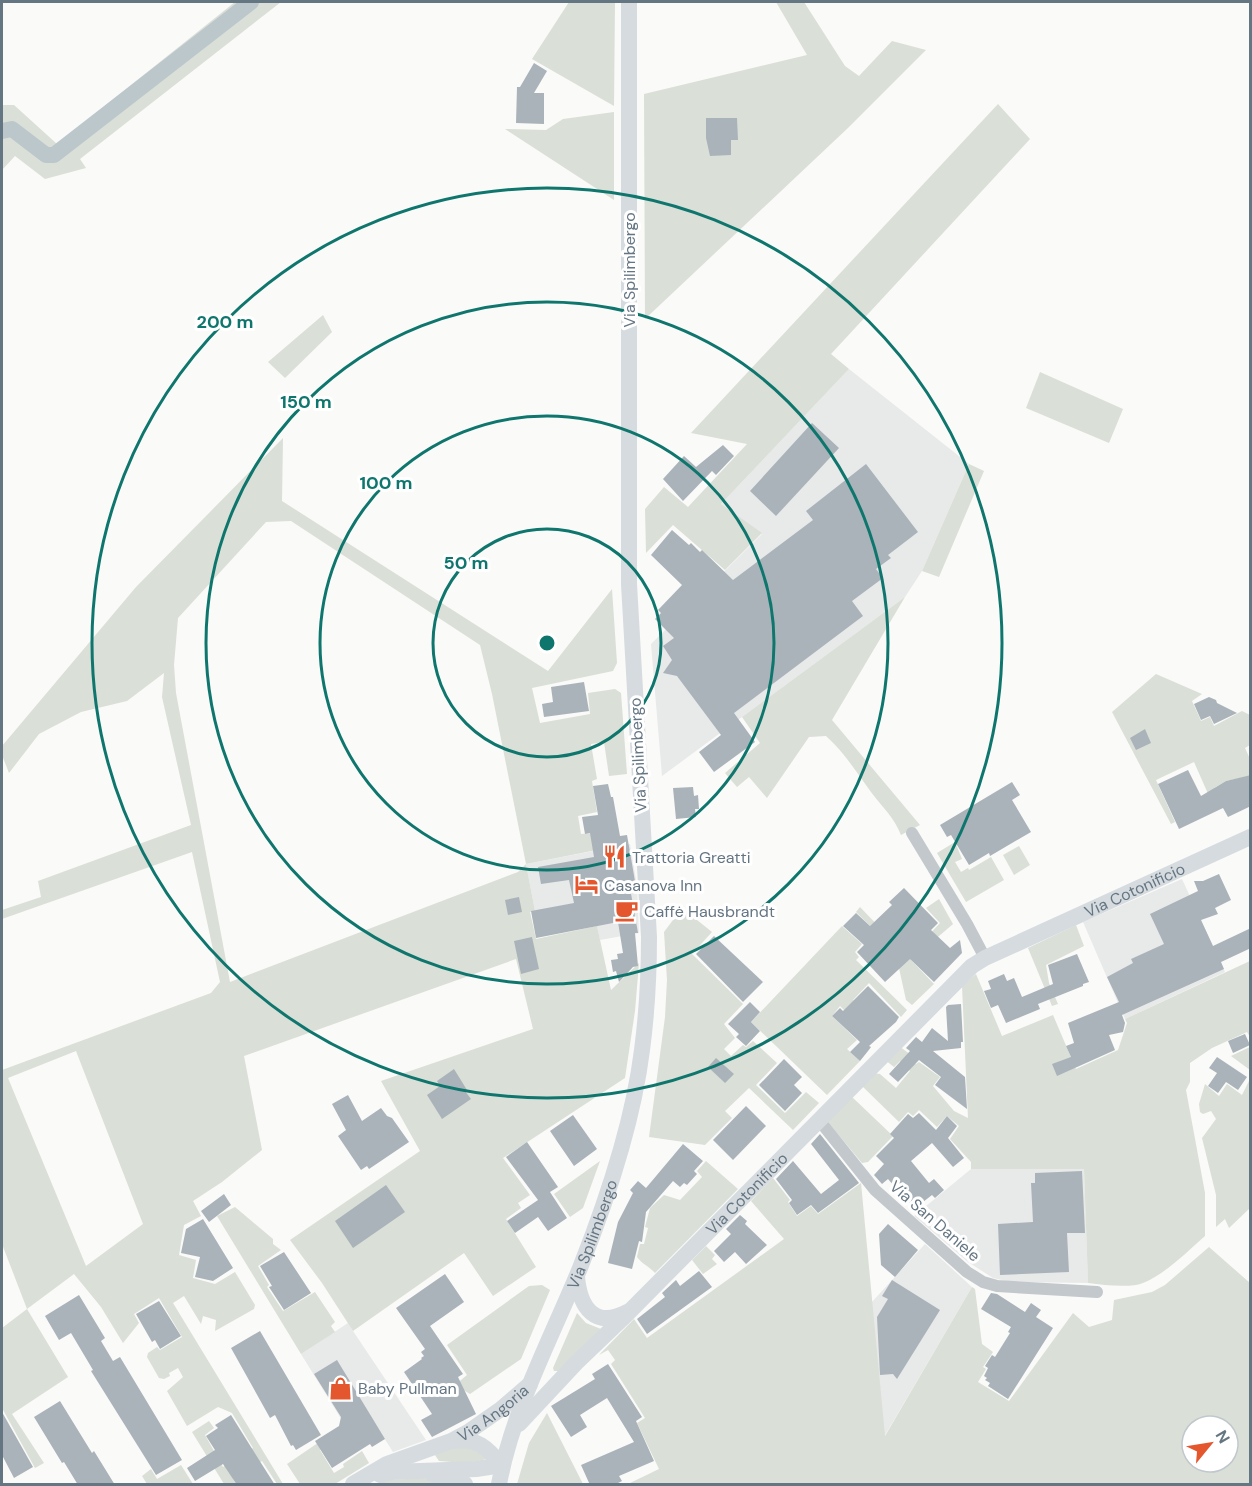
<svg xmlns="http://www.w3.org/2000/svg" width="1252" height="1486" font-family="'DM Sans',sans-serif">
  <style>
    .built { fill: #e8e9e9 }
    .green { fill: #dadfd7; fill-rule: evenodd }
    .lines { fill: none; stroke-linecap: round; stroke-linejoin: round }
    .canal { stroke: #bbc7cb; stroke-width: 16 }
    .building { fill: #aab3b9 }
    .street { stroke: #c3c8cc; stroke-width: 12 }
    .secondary { stroke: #d6dbdf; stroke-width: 16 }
    .ring { fill: none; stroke: #0f766e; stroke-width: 3 }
    .labels { text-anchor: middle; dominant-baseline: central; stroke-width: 6; stroke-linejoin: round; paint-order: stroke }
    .street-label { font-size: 16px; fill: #657683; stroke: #fff }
    .poi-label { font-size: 16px; fill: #657683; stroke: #fff; text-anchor: start }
    .centre { fill: #0f766e; stroke: #fff; stroke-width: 3 }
    .ring-label { font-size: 18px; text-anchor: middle; font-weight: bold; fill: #0f766e; stroke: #fff; stroke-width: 6; stroke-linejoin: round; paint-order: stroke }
  </style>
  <rect width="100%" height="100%" fill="#fafaf8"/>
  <path class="built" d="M849,369L969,464L922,571L905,597L662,776L651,644L762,534L721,504Z
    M630,844L637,886L639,933L600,940L591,900L535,911L526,864Z
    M1182,879L1225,972L1125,1019L1083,922Z
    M971,1169H1084L1088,1283L1011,1282L993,1278L968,1262L914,1216Z
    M925,1244L972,1287L884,1437L871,1303Z
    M348,1323L353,1331L426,1440L393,1452L370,1416L348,1430L301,1354Z"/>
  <path class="green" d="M235,2H281L80,159L86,168L45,179L15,156L2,170V105H14L57,144Z
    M569,2H615L614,106L532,59Z
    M776,2H804L845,66L859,76L892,41L926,50L849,127L645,319L644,94L807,55Z
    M998,104L1030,139L831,354L849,369L721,504L762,533L725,570L673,525L646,553L645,509L664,487L688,507L747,444L691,433Z
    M614,112V200L505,129L546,130L563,119Z
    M323,315L332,332L285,378L268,362Z
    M1040,372L1123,409L1109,443L1026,408Z
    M283,438L282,501L548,671L612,589L617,663L613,671L532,688L540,723L590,714L588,693L615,689L621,693L627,774L609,776L604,742L591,744L597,779L592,781L597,812L578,816L581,834L594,833L597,850L526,864L535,911L530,912L536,939L597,926L611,990L639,963L635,1011L625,1078L503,1158L530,1195L518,1203L521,1208L506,1219L536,1267L493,1296L464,1253L353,1331L322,1283L290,1240L420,1151L381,1081L533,1029L516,959L244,1056L262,1150L222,1182L193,1201L201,1216L184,1225L179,1255L196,1260L193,1278L215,1284L235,1272L255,1305L254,1309L215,1331L216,1320L203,1316L201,1324L184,1296L173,1303L283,1484H277L262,1461L233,1479L236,1484H224L192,1432L209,1421L214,1428L205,1435L223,1467L253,1448L232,1413L218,1407L187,1426L167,1391L183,1377L178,1368L169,1373L170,1376L164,1379L159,1378L147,1357L148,1353L157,1347L160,1350L182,1337L159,1298L134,1314L139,1323L123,1343L101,1307L74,1274L27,1309L68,1377L12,1414L44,1463L35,1468L2,1408V1328L27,1309L2,1244V1070L211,993L220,982L192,852L2,919V910L41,897L38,881L191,825L162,697L164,673L127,701L81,712L39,734L9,773L2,755V746L136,587ZM291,521L480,645L492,694L526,864L518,872L230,982L176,693L174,665L178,618L266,522ZM76,1051L143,1224L86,1266L8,1078Z
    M969,464L984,471L939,577L922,571Z
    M905,597L832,720L920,825L901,835C894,817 883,808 871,792C857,773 844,752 826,736L809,737L767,798L749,777L737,787L725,773L760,743L742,717Z
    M1156,674L1202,694L1192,701L1201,721L1210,717L1214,726L1242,711L1250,715V745L1245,748L1250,759V776L1226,781L1214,788L1217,793L1209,796L1194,762L1156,780L1175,822L1171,824L1112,712Z
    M955,842L962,859L955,862L961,872L968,868L969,870L991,857L1004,880L966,902L937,853Z
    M1019,846L1030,865L1014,875L1003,855Z
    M939,899L953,924L911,960L934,984L912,1005L906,1000L899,968L905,961L856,912L860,907L908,957L940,923L926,908Z
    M682,908L712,932L692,954L743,1004L724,1024L735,1038L724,1049L731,1056L743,1045L746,1047L753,1041L777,1063L756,1085L785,1113L806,1092L819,1103L793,1130L749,1088L725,1111L732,1118L705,1145L649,1137L665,1017L667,980L664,932Z
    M1076,925L1084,946L1046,965L1049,983L1058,1004L1052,1006L1028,948Z
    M842,926L862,944L855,952L859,957L856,960L907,1010L901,1017L869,983L853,1000L859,1006L850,1016L840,1006L832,1016L857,1040L847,1049L860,1061L827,1095L751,1022Z
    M1250,961V1037L1247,1032L1212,1048L1190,1063V1082L1186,1090L1205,1193V1236C1188,1251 1158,1281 1136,1285C1120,1287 1104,1285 1088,1283L1084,1169H971V1162L950,1139L959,1126L947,1116L937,1127L919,1110L913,1116L908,1112L899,1122L861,1085L873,1073L880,1074L896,1088L910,1071L900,1061L894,1067L885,1060L899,1046L911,1055L909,1059L916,1064L919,1062L940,1077L933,1086L954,1111L968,1118L962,986L976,974L1002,1036L1053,1015L1076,1069L1118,1050L1127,1023L1125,1019Z
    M1250,1047V1070L1231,1056Z
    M1250,1079V1208L1229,1228L1225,1219L1216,1227V1195L1202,1138L1216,1119L1211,1111L1203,1114L1200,1112L1199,1104L1205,1084L1219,1096L1227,1084L1242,1095Z
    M851,1096L893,1136L868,1162L862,1163L827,1121Z
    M600,1161L583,1208L570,1217L554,1194Z
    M706,1161L738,1189L655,1273C649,1266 643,1265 637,1257L640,1244H644L648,1228L645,1227L650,1208L664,1195L680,1200L702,1177L697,1171Z
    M773,1178L790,1200L788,1202L797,1216L811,1206L818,1214L861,1183L885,1436L972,1287L975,1289L982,1344L993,1352L983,1367L986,1369L978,1382L1009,1401L1073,1313L1089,1327L1112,1320L1114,1300L1152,1292L1165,1285L1209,1247L1250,1283V1484H628L659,1469L637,1423L645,1418L611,1364L615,1360L608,1350L599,1355L634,1319L647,1338L784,1239L751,1201ZM1192,1426H1228V1462H1192Z
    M235,1207L273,1239V1244L281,1250L258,1266L269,1285L267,1287L283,1311L315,1292L335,1322L331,1326L335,1332L301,1354L217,1216Z
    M706,1246L715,1255L712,1259L717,1264L703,1274L692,1260Z
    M542,1285L550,1290L521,1359L470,1394L455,1385L467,1375L447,1345L529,1286Z
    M577,1313L586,1323L601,1329L558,1371H554L553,1368Z
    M547,1413L583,1484H517L529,1443Z
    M331,1434L334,1439L320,1450L334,1473L344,1467L343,1464L362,1451L369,1463L335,1484H300L287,1464Z
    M454,1446H470L488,1458C471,1465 456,1462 439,1461L435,1455Z
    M181,1465L193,1484H147L142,1476L151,1469L157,1479Z
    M422,1478L445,1484H372L391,1480Z"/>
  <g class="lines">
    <path class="canal" d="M2,131L12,129L46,155H54L251,2"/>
  </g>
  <path class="building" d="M534,63L547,71L534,93H544V124L516,123L517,87H520Z
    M706,118H737L738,140H731V155L710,156L706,138Z
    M812,423L839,448L776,516L750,491Z
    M723,445L734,456L716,475L712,471L683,501L663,479L684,456L696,467Z
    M866,464L918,532L888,555L891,558L876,569L883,578L852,601L863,616L734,713L755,742L714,772L699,752L721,735L677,676L663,673L672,660L663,646L674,638L655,619L661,613L658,610L682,585L651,555L672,530L689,545L691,543L700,552L702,550L733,580L813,520L806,511Z
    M584,682L589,711L544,717L542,704L553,702L551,687Z
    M1209,697L1216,700L1217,703L1237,713L1214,724L1210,716L1201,720L1194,704Z
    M1145,729L1151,743L1136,750L1130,738Z
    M1188,770L1201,796L1226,781L1251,775V806L1228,817L1223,808L1179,829L1158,784Z
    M1012,782L1020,795L1012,800L1031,832L990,856L989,853L969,865L951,835L947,837L940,825Z
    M608,784L611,797H613L620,836L627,835L636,887L630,888L638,933H635L638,966L633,967L619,982L616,971L613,972L611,960L618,959L617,954L623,953L618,922L536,938L531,911L574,903L569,880L541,884L538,867L594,857L590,833L585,834L582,817L598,815L593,786Z
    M693,787L694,796L698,795L699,809H695L696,817L676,819L673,788Z
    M1219,874L1231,900L1215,908L1218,914L1201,920L1213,946L1251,928V948L1221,962L1224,969L1122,1015L1125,1023L1123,1032L1109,1035L1115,1050L1057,1076L1052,1064L1071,1057L1066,1046L1074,1043L1068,1023L1119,1002L1107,977L1133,963L1131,959L1164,944L1150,914L1198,891L1194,881H1203Z
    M904,888L938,923L931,930L950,948L960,940L962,953L934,982L910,959L885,982L857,952L864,945L843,926L856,913L870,926L892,905L889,902Z
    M519,897L522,912L508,915L505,900Z
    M714,936L763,982L743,1002L696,954Z
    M532,937L539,969L521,974L514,941Z
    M1077,954L1089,982L1083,984V986L1038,1004L1040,1009L1006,1023L998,1005L991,1008L984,991L991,989L988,981L1004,974L1007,981L1014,978L1022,997L1053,984L1048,965Z
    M868,986L899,1017L896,1022L869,1046L871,1047L868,1051L860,1061L850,1052L860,1042L832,1016L840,1008L843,1011Z
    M750,1002L760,1012L751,1022L760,1031L746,1046L736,1037L739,1034L728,1024Z
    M961,1004L963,1042H961V1048L933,1051L965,1077L967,1109L935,1085L941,1077L919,1060L898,1082L889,1074L910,1051L906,1048L916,1037L922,1042L932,1028L948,1041L946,1007L948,1005Z
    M1245,1034L1250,1045L1233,1053L1228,1041Z
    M1217,1057L1247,1077L1238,1090L1226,1082L1218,1093L1208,1086L1217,1073L1209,1068Z
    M716,1058L734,1074L725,1083L708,1067Z
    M784,1059L802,1077L794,1085L802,1093L785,1111L759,1085Z
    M454,1069L467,1090L465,1091L471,1099L442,1119L427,1095L440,1086L437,1081Z
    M348,1095L362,1121L381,1108L387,1116L392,1118L409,1142L369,1169L367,1166L361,1170L338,1136L346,1130L332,1104Z
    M746,1106L766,1126L733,1160L713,1140Z
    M919,1113L936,1130L947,1116L957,1126L948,1138L964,1158L953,1167L932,1143L911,1161L929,1183L934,1179L944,1190L935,1198L932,1195L914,1209L888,1179L882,1184L874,1175L884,1164L876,1156L894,1138L890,1134L908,1114L913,1118Z
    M573,1115L597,1149L574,1166L550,1131Z
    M820,1134L859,1183L818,1213L811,1205L797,1215L789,1203L792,1200L776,1179L793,1161L821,1194L839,1180L811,1144Z
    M527,1142L558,1187L550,1192L567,1218L548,1231L538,1217L515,1233L507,1221L538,1200L506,1157Z
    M683,1144L703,1161L694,1171L697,1174L687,1185L684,1183L680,1187L673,1181L646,1212L642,1242L639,1241L632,1269L608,1263L618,1222L633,1193L630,1190L638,1181L646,1188Z
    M1082,1171L1085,1233H1067L1069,1272L1000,1275L998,1224L1033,1222L1031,1183H1035V1173Z
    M386,1185L405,1212L353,1248L335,1221Z
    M224,1194L231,1205L209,1222L201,1211Z
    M740,1215L747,1221L745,1224L767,1245L746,1264L735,1252L724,1262L714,1251L731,1234L726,1229Z
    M203,1219L233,1268L213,1281L195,1277L200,1257L181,1253L186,1229Z
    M888,1224L918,1250L895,1277L881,1265L879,1234Z
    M284,1252L311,1293L284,1310L269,1287L272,1286L260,1266Z
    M699,1271L712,1287L647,1334L637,1319L665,1297L662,1293L676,1280L680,1286Z
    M445,1274L464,1302L430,1326L463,1374L458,1377L476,1414L432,1437L421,1420L432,1414L404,1372L422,1359L421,1358L424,1356L421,1352L425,1349L396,1308Z
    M892,1280L940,1310L897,1379L893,1374L880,1375L877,1317L888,1299L882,1296Z
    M991,1293L997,1294L1025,1312L1031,1303L1041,1310L1036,1317L1053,1328L1008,1399L988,1386L990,1383L985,1380L987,1378L984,1376L988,1368L985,1366L992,1355L995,1357L1010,1333L1008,1332L1011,1327L981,1309Z
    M79,1295L105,1338L101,1341L113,1361L120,1357L182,1460L156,1475L91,1371L93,1370L71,1333L59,1340L45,1316Z
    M159,1301L181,1336L160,1349L155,1340L152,1342L136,1314Z
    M260,1331L321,1435L296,1450L293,1445L291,1446L275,1415L270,1418L231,1348Z
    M337,1360L385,1439L372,1447L370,1444L332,1468L315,1441L339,1426L341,1417L314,1374Z
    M608,1364L642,1417L636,1421L654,1461L619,1476L622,1481L614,1485H590L581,1465L634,1442L607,1398L580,1415L587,1427L571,1437L551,1406L595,1379L592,1374Z
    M60,1401L92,1453L94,1451L115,1485H78L64,1462L62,1463L34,1417Z
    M2,1412L33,1467L14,1478L2,1455Z
    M231,1415L261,1463L275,1485H237L223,1464L195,1481L187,1468L215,1450L206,1436L218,1428L215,1425Z"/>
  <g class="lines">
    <path class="street" d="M912,833L967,924L985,958
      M819,1120L875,1190L967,1272L983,1282L997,1286L1097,1292"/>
    <g class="secondary">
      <path d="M577,1277C580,1308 595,1329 627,1312"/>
      <path id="s1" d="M519,1424L576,1363L622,1319L972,966L985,958L1250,837"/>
      <path d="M453,1441C477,1437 487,1448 502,1465"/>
      <path d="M432,1474L465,1484"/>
      <path d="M380,1475L392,1472L476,1469L502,1465"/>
      <path id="s2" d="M353,1484L387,1464L451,1441L468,1432L501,1409L530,1384"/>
      <path id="s3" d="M499,1484C513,1409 551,1339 580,1268C607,1200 633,1123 642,1050C647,1012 649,975 649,937L629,584V2"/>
    </g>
  </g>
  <g class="ring">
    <circle cx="547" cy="643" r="114"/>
    <circle cx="547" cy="643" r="227"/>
    <circle cx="547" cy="643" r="341"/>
    <circle cx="547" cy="643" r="455"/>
  </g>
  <defs>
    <symbol id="restaurant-bare" viewBox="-9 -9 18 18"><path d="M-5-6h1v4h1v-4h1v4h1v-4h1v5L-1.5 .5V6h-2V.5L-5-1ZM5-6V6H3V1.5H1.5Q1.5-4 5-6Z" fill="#e4572e" stroke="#fff" stroke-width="2.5" paint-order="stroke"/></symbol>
    <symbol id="hotel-bare" viewBox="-9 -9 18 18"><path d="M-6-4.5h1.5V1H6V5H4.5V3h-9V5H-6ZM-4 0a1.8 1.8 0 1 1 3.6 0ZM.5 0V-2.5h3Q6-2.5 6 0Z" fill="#e4572e" stroke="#fff" stroke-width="2.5" paint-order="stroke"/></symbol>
    <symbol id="cafe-bare" viewBox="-9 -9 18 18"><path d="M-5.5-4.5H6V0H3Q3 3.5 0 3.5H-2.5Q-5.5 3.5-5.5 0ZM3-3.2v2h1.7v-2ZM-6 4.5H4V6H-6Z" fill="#e4572e" stroke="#fff" stroke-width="2.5" paint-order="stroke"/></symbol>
    <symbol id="shop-bare" viewBox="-9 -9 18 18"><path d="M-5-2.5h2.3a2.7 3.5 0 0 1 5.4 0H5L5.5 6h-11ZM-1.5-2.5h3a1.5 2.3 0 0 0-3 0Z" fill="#e4572e" stroke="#fff" stroke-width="2.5" paint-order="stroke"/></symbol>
  </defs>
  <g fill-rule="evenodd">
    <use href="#restaurant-bare" x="598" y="840" width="33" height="33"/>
    <use href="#hotel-bare" x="570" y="868" width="33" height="33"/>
    <use href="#cafe-bare" x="610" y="894" width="33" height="33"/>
    <use href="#shop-bare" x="324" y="1372" width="33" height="33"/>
  </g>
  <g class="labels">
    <g class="street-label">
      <text transform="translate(629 270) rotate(-90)">Via Spilimbergo</text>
      <text transform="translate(638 755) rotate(-93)">Via Spilimbergo</text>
      <text stroke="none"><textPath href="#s1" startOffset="824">Via Cotonificio</textPath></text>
      <text stroke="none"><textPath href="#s1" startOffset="324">Via Cotonificio</textPath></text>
      <text transform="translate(935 1221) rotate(41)">Via San Daniele</text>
      <text stroke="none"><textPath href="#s3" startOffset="267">Via Spilimbergo</textPath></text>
      <text stroke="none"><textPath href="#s2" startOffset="158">Via Angoria</textPath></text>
    </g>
    <g class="poi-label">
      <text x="632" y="857">Trattoria Greatti</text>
      <text x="604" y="885">Casanova Inn</text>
      <text x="644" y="911">Caffė Hausbrandt</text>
      <text x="358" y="1388">Baby Pullman</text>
    </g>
  </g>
  <circle cx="547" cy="643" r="9" class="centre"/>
  <g class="ring-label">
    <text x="225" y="328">200 m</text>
    <text x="306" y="408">150 m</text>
    <text x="386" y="489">100 m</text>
    <text x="466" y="569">50 m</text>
  </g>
  <rect width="1252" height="1486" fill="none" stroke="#657683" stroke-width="6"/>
  <g transform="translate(1210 1444) rotate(60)"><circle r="28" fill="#ffffff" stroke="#c1c8cd" stroke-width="1.5"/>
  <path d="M0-4.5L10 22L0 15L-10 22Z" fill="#e4572e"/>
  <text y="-9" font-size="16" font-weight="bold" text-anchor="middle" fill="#657683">N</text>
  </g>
</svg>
